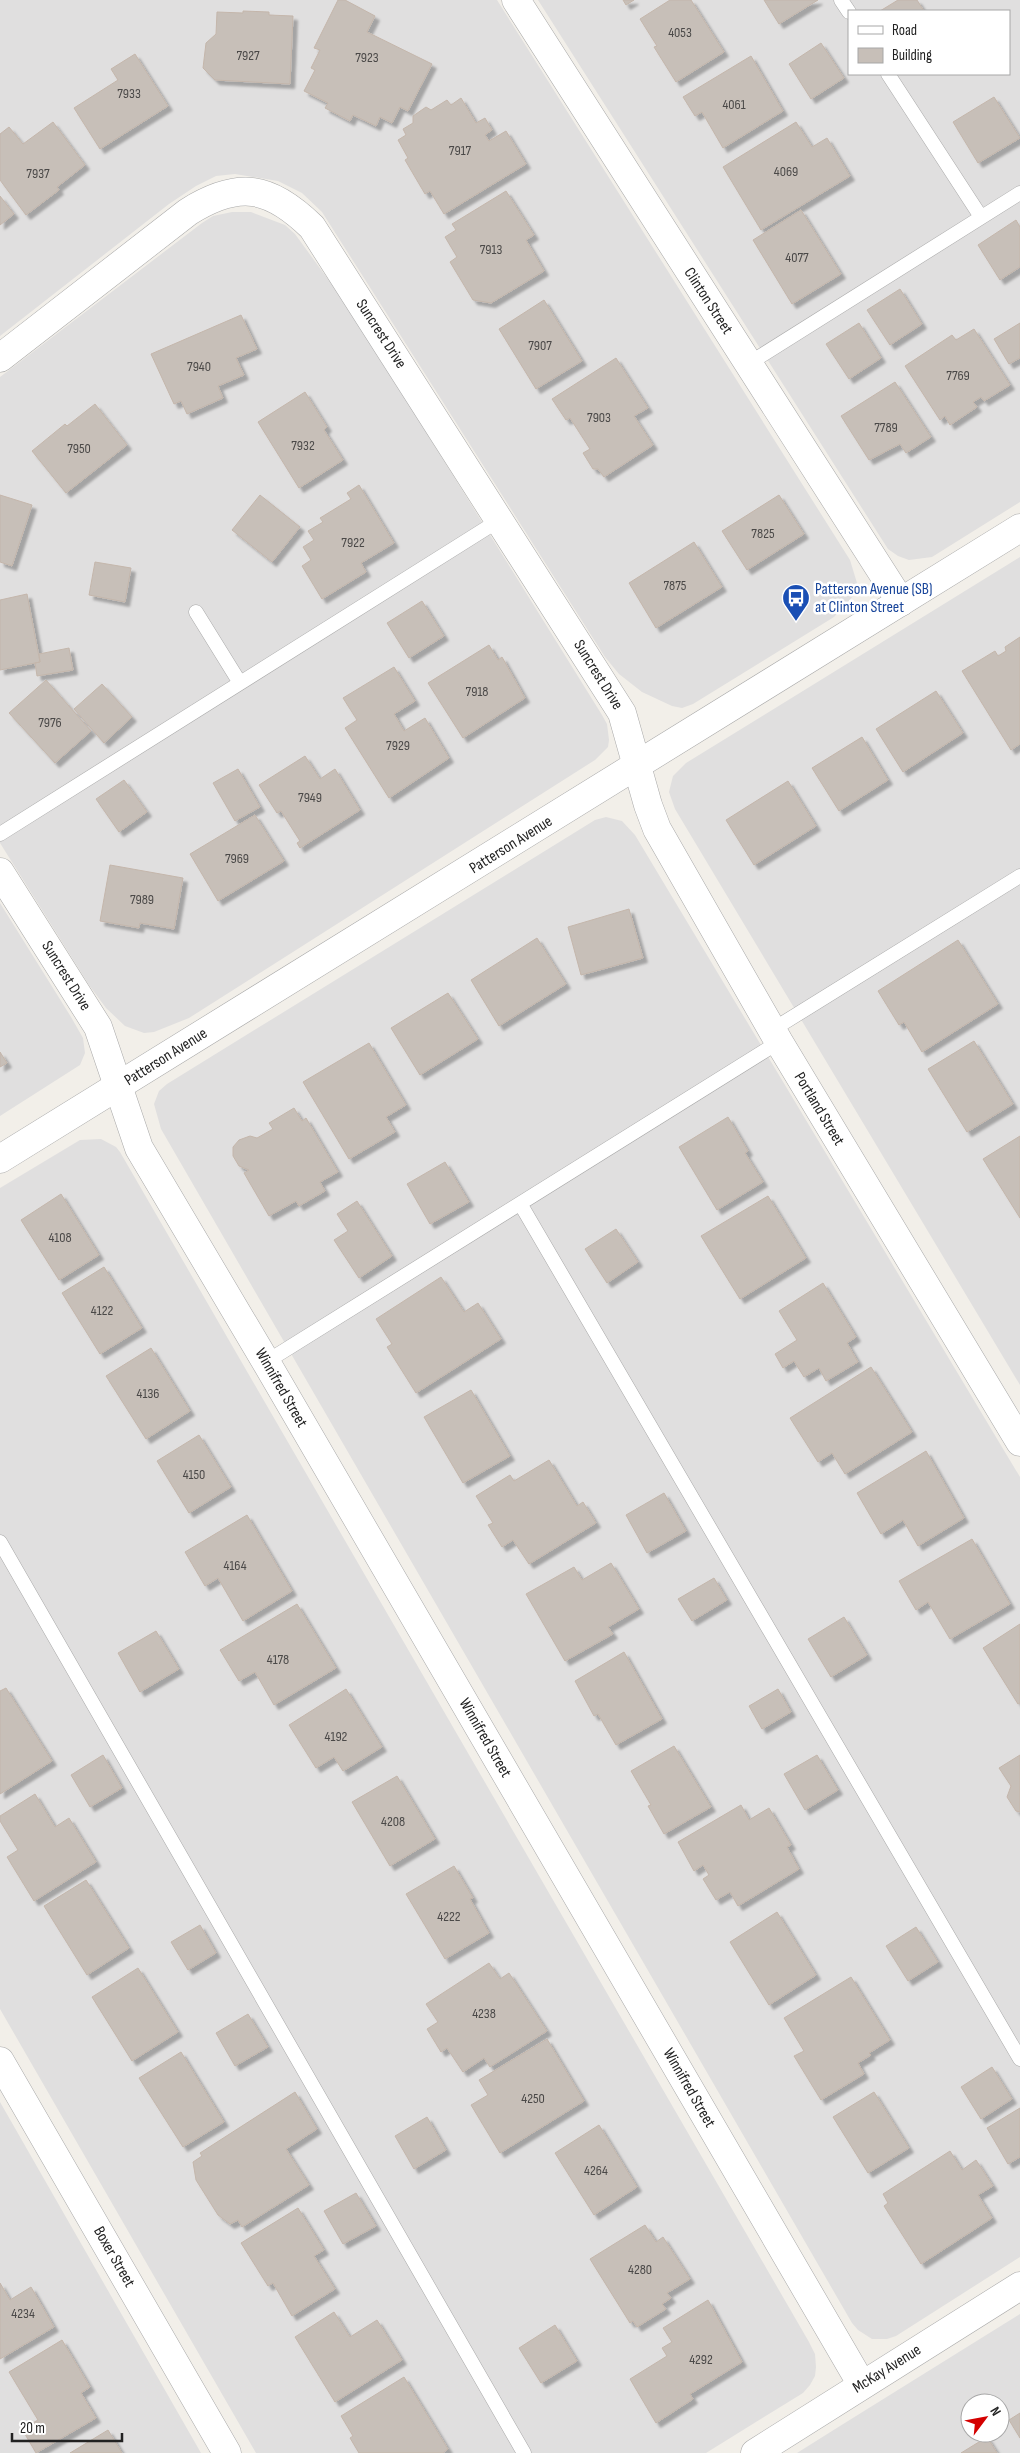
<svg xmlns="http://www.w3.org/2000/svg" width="1020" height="2453" font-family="'Sofia Sans Condensed',sans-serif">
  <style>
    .residential { fill: #e0dfdf; fill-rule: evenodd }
    .building { fill: #c7bfb8; stroke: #c4b6ab; filter: url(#shadow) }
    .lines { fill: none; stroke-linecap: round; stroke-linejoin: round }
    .service-casing { stroke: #a9a9a9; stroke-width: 15 }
    .minor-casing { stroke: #a9a9a9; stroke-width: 29 }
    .tertiary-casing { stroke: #a9a9a9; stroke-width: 29 }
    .service { stroke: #fff; stroke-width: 14 }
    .minor { stroke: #fff; stroke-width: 28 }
    .tertiary { stroke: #fff; stroke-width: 28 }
    .labels { text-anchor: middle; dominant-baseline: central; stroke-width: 5; stroke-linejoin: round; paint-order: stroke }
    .number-label { font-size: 14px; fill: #4b4948 }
    .street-label { font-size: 16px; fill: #222; stroke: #fff }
    .transit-label { font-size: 16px; fill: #164399; stroke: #fff; text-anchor: start }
  </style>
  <defs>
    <filter id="shadow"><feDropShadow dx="4.5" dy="4.5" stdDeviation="1" flood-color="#0004"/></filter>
  </defs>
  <rect width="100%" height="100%" fill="#f2efe9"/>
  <path class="residential" d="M0,0H497L850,560L857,583L854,595L834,617L693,704L682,708L672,706L642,692L619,674L605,657L322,212L302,193L278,181L235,174L216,176L196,186L169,204L0,336Z
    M538,0H1020V502L932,557L909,560L898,556L888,549ZM849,11H1009V74H849Z
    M232,212H251L285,225L295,234L349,308L602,715L607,724L609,740L608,747L595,760L189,1018L154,1032L144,1033L125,1026L106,1008L89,985L0,843V377L202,223L213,216Z
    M1020,557V1385L675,809L669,792L673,776L686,763Z
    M606,817L622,821L635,835L1020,1477V2257L896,2336L887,2339H872L858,2330L852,2323L161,1129L154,1104L159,1091L167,1084L595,820Z
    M0,903L71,1017L83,1038L85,1053L80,1065L0,1116Z
    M101,1139L116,1147L120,1152L809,2342L815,2354L816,2367L815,2376L810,2385L803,2393L706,2453H256L0,2009V1188L80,1140Z
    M0,2102L201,2453H0Z
    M1020,2314V2453H797L840,2426ZM970,2403H1000V2433H970Z"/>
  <path class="building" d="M338,0H345L375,16L367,32L432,64L408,111L400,107L392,123L380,117L376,126L353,115L350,121L325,108L328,103L304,91L315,70L311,68L320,50L314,48Z
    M623,0H634L626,5Z
    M670,0H691L724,52L676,82L654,47L657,46L640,19Z
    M764,0H818L779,24Z
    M898,0H917L924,11H880Z
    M243,11L269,12V15L293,16L290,84L215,80L203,68L206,43L216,34L217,12L243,13Z
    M821,43L844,78L811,99L789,64Z
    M135,54L168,106L100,149L74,108L118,80L111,69Z
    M751,56L783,111L723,148L702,112L695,116L683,97Z
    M994,97L1020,138L978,163L953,122Z
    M461,98L476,123L485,118L492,130L485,135L489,141L506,131L526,164L444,214L430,191L425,194L405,160L408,158L398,140L406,135L403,129L413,123V116L426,107L431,110L447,100L451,105Z
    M53,122L85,165L57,187L59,190L26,215L0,180V134L9,127L23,144Z
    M796,122L812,147L827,138L850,176L761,230L723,167Z
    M506,191L534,235L526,240L544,271L491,303L473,300L450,262L457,257L445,237L456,230L452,224Z
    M0,196L14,214L0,225Z
    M801,210L841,274L792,304L753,240Z
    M1016,220L1020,227V267L1000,280L978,245Z
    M900,289L922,324L890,345L867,310Z
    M544,300L582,361L536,389L499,329Z
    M241,315L257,349L236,358L244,375L218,386L223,398L187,414L181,401L174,404L151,354Z
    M859,323L881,358L849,379L826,344Z
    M1020,323V358L1009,364L994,339Z
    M974,329L1010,385L984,401L981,397L973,402L977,407L950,425L945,416L940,420L905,366L952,335L956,340Z
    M616,358L648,408L634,416L653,445L604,477L598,469H593L583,453L590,449L570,418L566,420L552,399Z
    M895,382L931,437L906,453L900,444L869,460L841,416Z
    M305,392L327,427L324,430L343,460L299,488L258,422Z
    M95,404L127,445L66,493L32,451L65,424L67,426Z
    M359,485L394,543L361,563L366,572L322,599L302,566L311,560L303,547L314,540L308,531L323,522L320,518L351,499L347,493Z
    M0,495L32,505L12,566L0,562Z
    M260,495L300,527L272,562L232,530Z
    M779,495L804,534L747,570L722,531Z
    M694,542L722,587L656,628L629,583Z
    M95,562L131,568L125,602L89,595Z
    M27,594L40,662L0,670V600Z
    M422,601L444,636L409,658L387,623Z
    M1020,637V744L1011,750L962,671L995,651L998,656L1006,651L1005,647Z
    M489,645L498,660L502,657L525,698L463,738L428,683Z
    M69,648L73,670L37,676L35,663L40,662L39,654Z
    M394,667L415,701L394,714L404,731L425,718L449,758L389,798L345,728L357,720L343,698Z
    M46,680L91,731L55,763L9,713Z
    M102,684L132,717L104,743L74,709Z
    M936,691L963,733L903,772L876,729Z
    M862,737L888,780L839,811L812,768Z
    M305,756L320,779L335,769L360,810L300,848L297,843L300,841L281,811L277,813L259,785Z
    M238,769L260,807L235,821L213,783Z
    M124,780L147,812L119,832L96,799Z
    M788,781L816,826L754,865L726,820Z
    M255,815L284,861L218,901L190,854Z
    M110,865L183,878L174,929L140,923L139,928L100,921Z
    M629,909L643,958L581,975L568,927Z
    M537,938L566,984L499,1026L471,980Z
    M958,940L998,1004L922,1052L904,1022L899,1025L878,991Z
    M448,993L478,1039L420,1075L391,1028Z
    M974,1041L1013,1104L967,1132L928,1069Z
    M369,1043L406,1105L386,1117L395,1132L349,1159L303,1082Z
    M0,1052L7,1063L0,1067Z
    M294,1108L302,1121L306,1118L338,1172L320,1182L325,1191L299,1206L296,1201L269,1216L244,1173L249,1170L239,1166L233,1156V1147L239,1140L250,1136L257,1138L273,1129L269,1123Z
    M728,1117L748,1151L745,1153L763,1182L717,1210L679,1147Z
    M1020,1136V1218L983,1159Z
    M445,1162L469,1202L430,1224L407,1184Z
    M61,1194L99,1255L59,1280L21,1220Z
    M768,1196L806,1258L740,1299L701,1236Z
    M357,1201L392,1256L359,1278L334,1240L348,1231L337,1214Z
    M616,1229L638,1262L607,1283L585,1249Z
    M104,1267L142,1328L100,1354L62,1293Z
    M441,1277L464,1312L478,1303L501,1339L416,1393L387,1347L392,1344L376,1319Z
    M823,1283L856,1337L847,1343L858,1362L826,1381L819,1368L804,1377L794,1361L783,1368L775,1354L797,1340L779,1311Z
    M151,1348L190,1411L146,1439L106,1376Z
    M871,1367L912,1432L845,1474L832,1453L818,1462L790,1418Z
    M471,1390L510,1456L463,1483L424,1417Z
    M199,1435L231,1487L189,1513L157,1461Z
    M926,1451L964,1518L918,1546L903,1520L881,1534L857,1493Z
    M549,1460L577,1506L583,1502L596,1523L529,1564L513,1540L502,1547L488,1525L493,1523L476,1496L510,1475L514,1481Z
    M664,1493L686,1531L647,1553L626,1515Z
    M247,1515L292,1591L243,1621L218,1578L205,1586L185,1552Z
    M972,1539L1010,1604L950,1639L928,1602L916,1610L899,1581Z
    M611,1563L639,1609L608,1627L613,1634L565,1661L526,1594L574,1567L582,1580Z
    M714,1578L727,1600L692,1621L678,1599Z
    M297,1604L336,1668L274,1705L255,1672L239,1681L220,1650Z
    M844,1617L867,1655L831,1677L808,1639Z
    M1020,1624V1703L1018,1704L983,1648Z
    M156,1631L179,1669L140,1692L118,1653Z
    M624,1652L662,1719L616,1745L598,1714L594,1716L575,1681Z
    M6,1688L52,1761L0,1794V1691Z
    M346,1689L382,1747L343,1771L334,1757L316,1768L289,1725Z
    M778,1689L791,1712L762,1729L749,1706Z
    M674,1746L711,1807L664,1834L648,1806L651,1805L631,1771Z
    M103,1755L122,1788L90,1807L71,1775Z
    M817,1755L838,1790L805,1810L784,1774Z
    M1020,1755V1812L1016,1811L1007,1797L1011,1786L999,1768Z
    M397,1776L435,1839L390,1866L352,1802Z
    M35,1794L55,1827L69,1818L96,1862L34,1901L7,1857L18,1850L0,1821V1816Z
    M741,1805L749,1820L769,1808L791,1845L787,1847L799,1869L738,1906L730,1892L716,1900L703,1879L709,1875L703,1865L694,1871L678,1842Z
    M454,1866L473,1898L470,1899L489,1933L445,1959L406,1894Z
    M86,1880L129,1948L87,1975L44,1906Z
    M777,1912L816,1975L769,2005L730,1942Z
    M200,1925L216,1953L188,1970L171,1942Z
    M916,1927L938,1962L908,1981L886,1946Z
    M489,1963L500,1979L509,1973L547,2031L490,2067L484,2058L463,2072L447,2048L441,2052L427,2029L438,2022L426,2004Z
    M138,1968L178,2032L132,2061L92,1997Z
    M851,1977L890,2040L869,2053L871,2055L858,2063L864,2074L821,2100L794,2056L804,2051L784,2018Z
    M248,2014L268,2047L235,2066L216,2033Z
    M547,2039L584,2101L500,2153L471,2105L488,2095L479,2080Z
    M181,2052L224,2122L183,2147L139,2078Z
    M992,2067L1012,2099L981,2119L961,2087Z
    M295,2092L317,2129L286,2149L309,2185L242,2227L238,2220L230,2224L218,2215L196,2180L193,2162L202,2156L200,2153Z
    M874,2092L909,2148L868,2173L833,2117Z
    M1020,2108V2157L1008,2164L987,2128Z
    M427,2117L446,2150L414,2169L395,2136Z
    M599,2125L637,2187L594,2215L555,2153Z
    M950,2151L962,2170L976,2160L993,2186L978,2195L992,2218L921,2264L884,2206L888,2203L883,2194Z
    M356,2193L376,2226L343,2244L324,2211Z
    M298,2208L324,2250L314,2256L335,2289L292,2316L273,2283L268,2286L241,2243Z
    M645,2225L656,2242L663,2237L690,2279L667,2293L671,2298L662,2304L666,2309L637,2327L633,2321L630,2323L590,2259Z
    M0,2283L10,2300L31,2287L54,2327L0,2359Z
    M708,2300L742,2362L690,2394L693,2399L656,2423L630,2379L667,2356L662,2348L672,2342L663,2328Z
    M334,2312L350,2337L377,2320L402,2360L335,2402L295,2337Z
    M555,2325L577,2361L541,2383L519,2348Z
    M62,2340L90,2387L81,2393L96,2418L36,2453L22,2429L38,2420L9,2372Z
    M404,2377L448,2449L443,2453H359L350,2438L353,2436L341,2416Z
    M1020,2413V2438L1009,2420Z
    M108,2430L122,2453H70Z
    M987,2437L997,2453H961Z"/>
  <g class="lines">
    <defs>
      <path id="service" d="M841,0L849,12
        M888,74L981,217
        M748,364L1020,193
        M196,612L240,683
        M0,834L501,519
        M772,1030L1020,876
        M521,1205L1020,2059
        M266,1362L779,1042
        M0,1542L524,2453"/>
      <path id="minor" d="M516,0L901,602
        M0,358L188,212C239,180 270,186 312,227L622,713L648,805L657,829L779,1042L1020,1442
        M0,872L98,1027L139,1148L266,1362L862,2385
        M0,2061L227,2453
        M755,2453L1020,2286"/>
      <path id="tertiary" d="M0,1159L1020,528"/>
    </defs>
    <use href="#service" class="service-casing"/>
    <use href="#minor" class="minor-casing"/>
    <use href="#tertiary" class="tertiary-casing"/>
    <use href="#service" class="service"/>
    <use href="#minor" class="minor"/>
    <use href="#tertiary" class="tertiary"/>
  </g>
  <defs>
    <symbol id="bus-pin" viewBox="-11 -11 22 30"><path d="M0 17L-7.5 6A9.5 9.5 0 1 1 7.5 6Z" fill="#1a4fb4" stroke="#fff"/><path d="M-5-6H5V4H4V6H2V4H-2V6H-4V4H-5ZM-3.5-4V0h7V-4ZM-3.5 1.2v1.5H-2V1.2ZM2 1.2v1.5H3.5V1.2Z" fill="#fff"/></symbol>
  </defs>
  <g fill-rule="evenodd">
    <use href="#bus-pin" x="780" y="582" width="32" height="43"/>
  </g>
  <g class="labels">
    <g class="number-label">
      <text x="680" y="32">4053</text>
      <text x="248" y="55">7927</text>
      <text x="367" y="57">7923</text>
      <text x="129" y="93">7933</text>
      <text x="734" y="104">4061</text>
      <text x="460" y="150">7917</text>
      <text x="786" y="171">4069</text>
      <text x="38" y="173">7937</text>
      <text x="491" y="249">7913</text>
      <text x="797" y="257">4077</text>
      <text x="540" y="345">7907</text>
      <text x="199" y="366">7940</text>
      <text x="958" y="375">7769</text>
      <text x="599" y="417">7903</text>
      <text x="886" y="427">7789</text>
      <text x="303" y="445">7932</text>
      <text x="79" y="448">7950</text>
      <text x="763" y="533">7825</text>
      <text x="353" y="542">7922</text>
      <text x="675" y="585">7875</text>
      <text x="477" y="691">7918</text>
      <text x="50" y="722">7976</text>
      <text x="398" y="745">7929</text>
      <text x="310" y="797">7949</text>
      <text x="237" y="858">7969</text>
      <text x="142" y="899">7989</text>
      <text x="60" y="1237">4108</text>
      <text x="102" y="1310">4122</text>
      <text x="148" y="1393">4136</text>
      <text x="194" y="1474">4150</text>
      <text x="235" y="1565">4164</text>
      <text x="278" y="1659">4178</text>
      <text x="336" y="1736">4192</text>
      <text x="393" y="1821">4208</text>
      <text x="449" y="1916">4222</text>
      <text x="484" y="2013">4238</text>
      <text x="533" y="2098">4250</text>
      <text x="596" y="2170">4264</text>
      <text x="640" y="2269">4280</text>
      <text x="23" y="2313">4234</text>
      <text x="701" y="2359">4292</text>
    </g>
    <g class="street-label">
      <text transform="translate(708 301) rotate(57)">Clinton Street</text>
      <text transform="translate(381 334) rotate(57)">Suncrest Drive</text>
      <text transform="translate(598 675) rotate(58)">Suncrest Drive</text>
      <text transform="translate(511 845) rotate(-32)">Patterson Avenue</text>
      <text transform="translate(66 976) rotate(58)">Suncrest Drive</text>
      <text transform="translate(166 1057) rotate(-32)">Patterson Avenue</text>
      <text transform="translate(819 1109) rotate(59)">Portland Street</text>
      <text transform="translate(281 1388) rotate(60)">Winnifred Street</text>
      <text transform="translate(485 1738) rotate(60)">Winnifred Street</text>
      <text transform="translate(689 2088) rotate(60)">Winnifred Street</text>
      <text transform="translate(114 2257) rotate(60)">Boxer Street</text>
      <text transform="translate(887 2369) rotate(-32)">McKay Avenue</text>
    </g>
    <g class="transit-label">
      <text x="815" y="589">Patterson Avenue (SB)<tspan x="815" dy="18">at Clinton Street</tspan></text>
    </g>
  </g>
  <rect x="848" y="10" width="162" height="65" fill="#ffffff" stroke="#a7a7a7"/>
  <rect x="858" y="26" width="25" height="8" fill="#ffffff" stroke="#a7a7a7"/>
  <text x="892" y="35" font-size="15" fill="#222222">Road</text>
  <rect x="858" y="48" width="25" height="15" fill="#c7bfb8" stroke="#a7a7a7"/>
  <text x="892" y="60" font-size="15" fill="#222222">Building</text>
  <g transform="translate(985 2418) rotate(58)"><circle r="24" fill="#ffffff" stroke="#a7a7a7"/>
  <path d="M0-4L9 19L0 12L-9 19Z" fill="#d40000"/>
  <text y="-8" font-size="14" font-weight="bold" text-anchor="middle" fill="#222222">N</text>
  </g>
  <path d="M12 2433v8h110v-8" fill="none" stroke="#222222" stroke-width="2.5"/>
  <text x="20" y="2433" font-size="15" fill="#222222" stroke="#ffffff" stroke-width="4" paint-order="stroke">20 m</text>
</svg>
